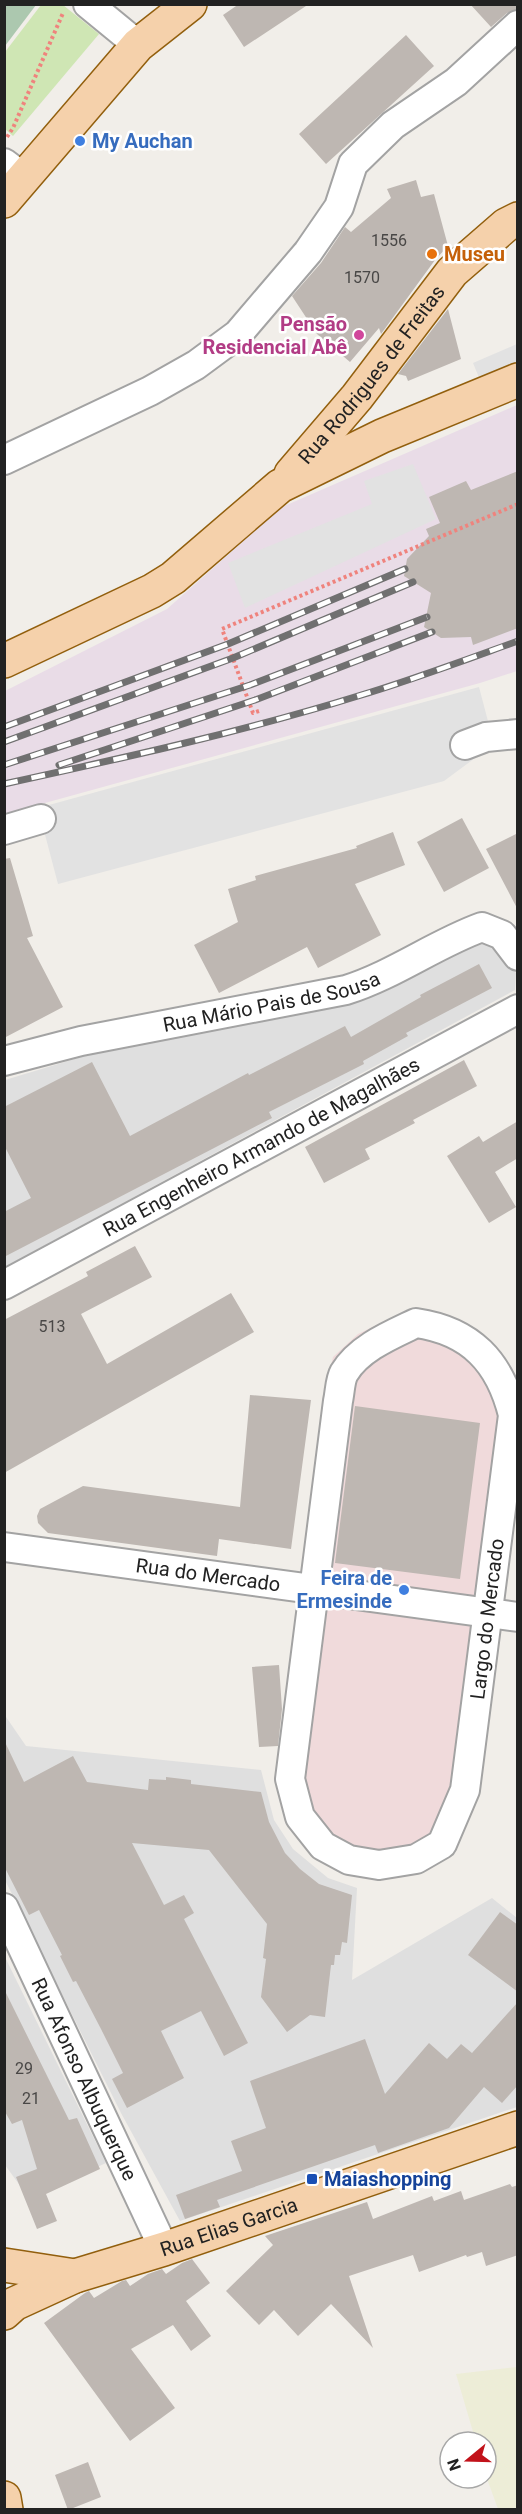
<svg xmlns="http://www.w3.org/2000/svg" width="522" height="2514" font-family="Roboto,sans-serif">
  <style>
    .residential { fill: #dfdfdf }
    .commercial { fill: #f0dadb }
    .industrial { fill: #e9dce7 }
    .farmland { fill: #ededd7 }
    .grass { fill: #cfe6b4 }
    .cemetery { fill: #acc8af }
    .parking { fill: #e2e2e2 }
    .building { fill: #beb7b2 }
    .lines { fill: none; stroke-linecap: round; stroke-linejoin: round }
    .minor-casing { stroke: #a3a3a3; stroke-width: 32 }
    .major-casing { stroke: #925f0d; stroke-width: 36 }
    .path { stroke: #ef837d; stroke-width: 4; stroke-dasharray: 3 3; stroke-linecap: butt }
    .minor { stroke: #fff; stroke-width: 28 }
    .major { stroke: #f5d1ab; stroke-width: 33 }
    .rail-casing { stroke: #707070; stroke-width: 7 }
    .rail { stroke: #fff; stroke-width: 4.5; stroke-dasharray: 14; stroke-linecap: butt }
    .shop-dot { fill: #3f7fe0; stroke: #fff; stroke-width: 2 }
    .food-dot { fill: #e8710a; stroke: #fff; stroke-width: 2 }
    .hotel-dot { fill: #d1479c; stroke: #fff; stroke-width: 2 }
    .transit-dot { fill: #1a4fb4; stroke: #fff; stroke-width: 2 }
    .labels { text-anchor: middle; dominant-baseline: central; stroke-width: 5; stroke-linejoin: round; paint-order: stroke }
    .number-label { font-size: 16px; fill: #494746 }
    .shop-label { font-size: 20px; font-weight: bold; fill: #366cbe; stroke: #fff; text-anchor: start }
    .food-label { font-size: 20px; font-weight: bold; fill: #c56008; stroke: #fff; text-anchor: start }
    .hotel-label { font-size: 20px; font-weight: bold; fill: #b23c85; stroke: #fff; text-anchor: end }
    .street-label { font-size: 20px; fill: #222; stroke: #fff }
    .transit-label { font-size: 20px; font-weight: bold; fill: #164399; stroke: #fff; text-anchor: start }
  </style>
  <rect width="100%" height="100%" fill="#f1eee9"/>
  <path class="residential" d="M466,941L492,942L516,973L515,990L5,1267V1080Z
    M4,1714L26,1746L261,1770L274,1820L293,1849L328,1878L357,1888L352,1980L492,1898L517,1918V2107L180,2221L121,2113L5,1880Z
    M4,1955L106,2163L29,2198L5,2165Z"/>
  <path class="commercial" d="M429,1310L446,1314L465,1322L492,1345L517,1490L483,1765L474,1809L459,1841L439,1861L414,1875L391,1879L371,1878L311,1849L297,1836L285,1811L308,1552L323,1401L333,1357L358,1334L389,1319L409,1312Z"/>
  <path class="industrial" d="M517,405V671L480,683L5,814V691L167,609L282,507Z"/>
  <path class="farmland" d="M517,2367V2509H498L486,2476V2442H476L456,2374Z"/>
  <path class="grass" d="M41,5H63L99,34L13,136L5,129V52Z"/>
  <path class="cemetery" d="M5,4L36,5L5,46L4,5Z"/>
  <path class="parking" d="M517,344V364L480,380L473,363Z
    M413,464L436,519L245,608L228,563L372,504L364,481Z
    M479,687L494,744L444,781L58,884L38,808Z"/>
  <path class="building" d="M239,4H309L244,47L223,15Z
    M470,4H518V9L507,13L491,27Z
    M406,35L434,66L326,164L299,134Z
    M416,180L421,197L434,194L448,246L435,260L381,334L379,328L350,362L317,334L292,296L321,263L345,227L351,232L391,198L387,189Z
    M448,309L461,359L408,381L406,376L398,374Z
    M518,471V628L473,645L471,637L441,638L424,627L431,593L404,576L407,559L429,536L426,529L440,523L429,497L466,481L471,490Z
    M462,818L489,868L444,892L417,842Z
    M393,832L405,865L355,884L381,935L318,968L307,947L219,993L194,945L238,922L228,889L256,880L255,876L357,848L356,846Z
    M518,833V910L486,849Z
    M10,858L33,936L27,938L63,1007L4,1038V859Z
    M479,964L492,988L406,1033L408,1036L363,1061L364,1064L269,1112L272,1118L4,1257V1212L31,1198L4,1145V1107L92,1062L130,1136L248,1073L249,1075L345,1026L351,1037L421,997L420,995Z
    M464,1060L477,1086L413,1120L415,1123L365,1149L370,1159L324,1183L305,1147Z
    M518,1121V1158L495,1172L516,1207L489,1223L447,1156L479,1136L483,1142Z
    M135,1246L152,1277L81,1314L107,1364L231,1293L254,1332L4,1473V1320L88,1276L86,1272Z
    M250,1395L311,1400L291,1549L219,1539L217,1556L48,1533L38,1523L37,1516L40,1509L83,1486L240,1507Z
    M355,1406L480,1423L460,1579L335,1563Z
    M279,1665L282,1709L278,1746L259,1747L252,1667Z
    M4,1740L24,1782L73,1756L87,1782L148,1790L149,1779L166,1780V1777L191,1780V1784L261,1792L269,1822L285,1853L300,1869L319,1884L352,1895L347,1943L342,1942L340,1955H335L334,1965H331L325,2017L310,2015L287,2032L261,1997L266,1959L263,1958L267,1924L209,1850L132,1843L164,1905L184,1895L194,1913L184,1919L248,2043L224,2056L201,2011L161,2031L184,2078L127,2108L112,2079L123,2073L101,2029L76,1981L73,1982L60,1956L62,1955L39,1910L29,1915L4,1866Z
    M500,1912L518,1925V1992L468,1955Z
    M4,1989L69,2120L77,2118L100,2169L46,2194L57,2221L37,2229L16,2177L37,2169L22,2120L12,2124L4,2110Z
    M518,2002V2085L502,2103L484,2087L449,2128L378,2153L375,2145L217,2200L220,2207L185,2219L176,2195L242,2171L231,2141L266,2128L250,2081L365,2039L385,2094L429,2043L447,2059L461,2044L472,2053Z
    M510,2184L512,2187L518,2185V2255L486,2266L482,2252L467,2257L466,2255L419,2272L413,2255L349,2276L373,2348L331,2304L298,2336L274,2310L259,2325L226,2291L273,2245L265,2236L367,2202L373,2219L432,2196L434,2201L461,2191L464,2200Z
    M192,2259L210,2283L186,2301L211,2336L191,2351L173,2325L131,2349L175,2408L130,2441L44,2323L85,2293L89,2291L94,2298L122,2281L126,2280L130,2286L148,2274L162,2269L166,2274L182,2263Z
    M88,2462L101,2497L68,2510L55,2475Z"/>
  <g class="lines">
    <defs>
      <g id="minor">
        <path d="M88,4L138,45"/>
        <path d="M4,163L24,178"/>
        <path d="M4,460L150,391L196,365L238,334L308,252L339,207L353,164L393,125L456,82L518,25"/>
        <path d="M465,745L486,737L518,734"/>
        <path d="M4,830L41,819"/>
        <path id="s1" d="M4,1061L81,1041L346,990C394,975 435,944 482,927L502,935L518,956"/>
        <path id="s2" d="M4,1285L518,1009"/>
        <path d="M416,1323C471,1331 500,1362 513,1415L465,1790L442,1844L416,1859L379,1865L349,1860L323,1846L300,1817L290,1779L338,1401C340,1392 340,1380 344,1373C359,1348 391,1335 416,1323Z"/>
        <path id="s3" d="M4,1547L518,1617"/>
        <path id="s4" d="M4,1908L164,2249"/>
      </g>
      <g id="major">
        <path d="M4,201L138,45L190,4"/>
        <path id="s5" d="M291,474L357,397L452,272L506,225L518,219"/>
        <path d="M4,661L152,591L173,578L280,486L382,436L518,380"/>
        <path d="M4,2265L75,2276"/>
        <path id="s6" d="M4,2313L14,2304L75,2276L164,2249L518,2128"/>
        <path d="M4,2498L6,2510"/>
      </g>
    </defs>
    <use href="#minor" class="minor-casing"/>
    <use href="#major" class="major-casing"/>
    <path class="path" d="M7,137L13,128L63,13
      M259,711L253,713L222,629L518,504"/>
    <use href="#minor" class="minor"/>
    <use href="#major" class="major"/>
    <defs>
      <path id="rail" d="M4,727L228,644L405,569
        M4,742L233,658L413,582
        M4,765L250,685L427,617
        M59,765L255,700L432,632
        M4,784C123,758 242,732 358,696C412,680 465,660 518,641"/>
    </defs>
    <use href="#rail" class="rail-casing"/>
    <use href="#rail" class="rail"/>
  </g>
  <g class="shop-dot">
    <circle cx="80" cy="141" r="6"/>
    <circle cx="404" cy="1590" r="6"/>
  </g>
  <circle class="food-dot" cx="432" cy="254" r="6"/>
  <circle class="hotel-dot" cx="359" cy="335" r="6"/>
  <rect class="transit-dot" x="306" y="2173" width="12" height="12" rx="3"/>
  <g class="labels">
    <g class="number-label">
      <text x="389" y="240">1556</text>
      <text x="362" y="277">1570</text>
      <text x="52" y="1326">513</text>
      <text x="24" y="2068">29</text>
      <text x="31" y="2098">21</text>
    </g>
    <g class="shop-label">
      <text x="92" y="141">My Auchan</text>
      <text x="392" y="1578" text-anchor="end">Feira de<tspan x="392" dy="23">Ermesinde</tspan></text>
    </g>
    <g class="food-label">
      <text x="444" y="254">Museu</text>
    </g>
    <g class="hotel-label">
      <text x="347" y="324">Pensão<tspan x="347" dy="23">Residencial Abê</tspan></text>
    </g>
    <g class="street-label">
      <text stroke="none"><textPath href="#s5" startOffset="128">Rua Rodrigues de Freitas</textPath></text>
      <text stroke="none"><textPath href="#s1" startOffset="274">Rua Mário Pais de Sousa</textPath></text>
      <text stroke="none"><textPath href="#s2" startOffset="292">Rua Engenheiro Armando de Magalhães</textPath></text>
      <text stroke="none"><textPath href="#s3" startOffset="206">Rua do Mercado</textPath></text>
      <text transform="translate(487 1619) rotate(-83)">Largo do Mercado</text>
      <text stroke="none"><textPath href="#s4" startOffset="189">Rua Afonso Albuquerque</textPath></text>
      <text stroke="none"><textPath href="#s6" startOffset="242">Rua Elias Garcia</textPath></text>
    </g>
    <g class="transit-label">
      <text x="324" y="2179">Maiashopping</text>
    </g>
  </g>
  <rect width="522" height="2514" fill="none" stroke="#222222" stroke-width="12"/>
  <g transform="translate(468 2460) rotate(251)"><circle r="28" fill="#ffffff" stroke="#a7a7a7" stroke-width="1.5"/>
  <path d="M0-4.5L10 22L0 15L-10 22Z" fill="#c2121a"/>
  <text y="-9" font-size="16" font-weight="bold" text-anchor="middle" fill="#222222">N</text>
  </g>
</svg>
